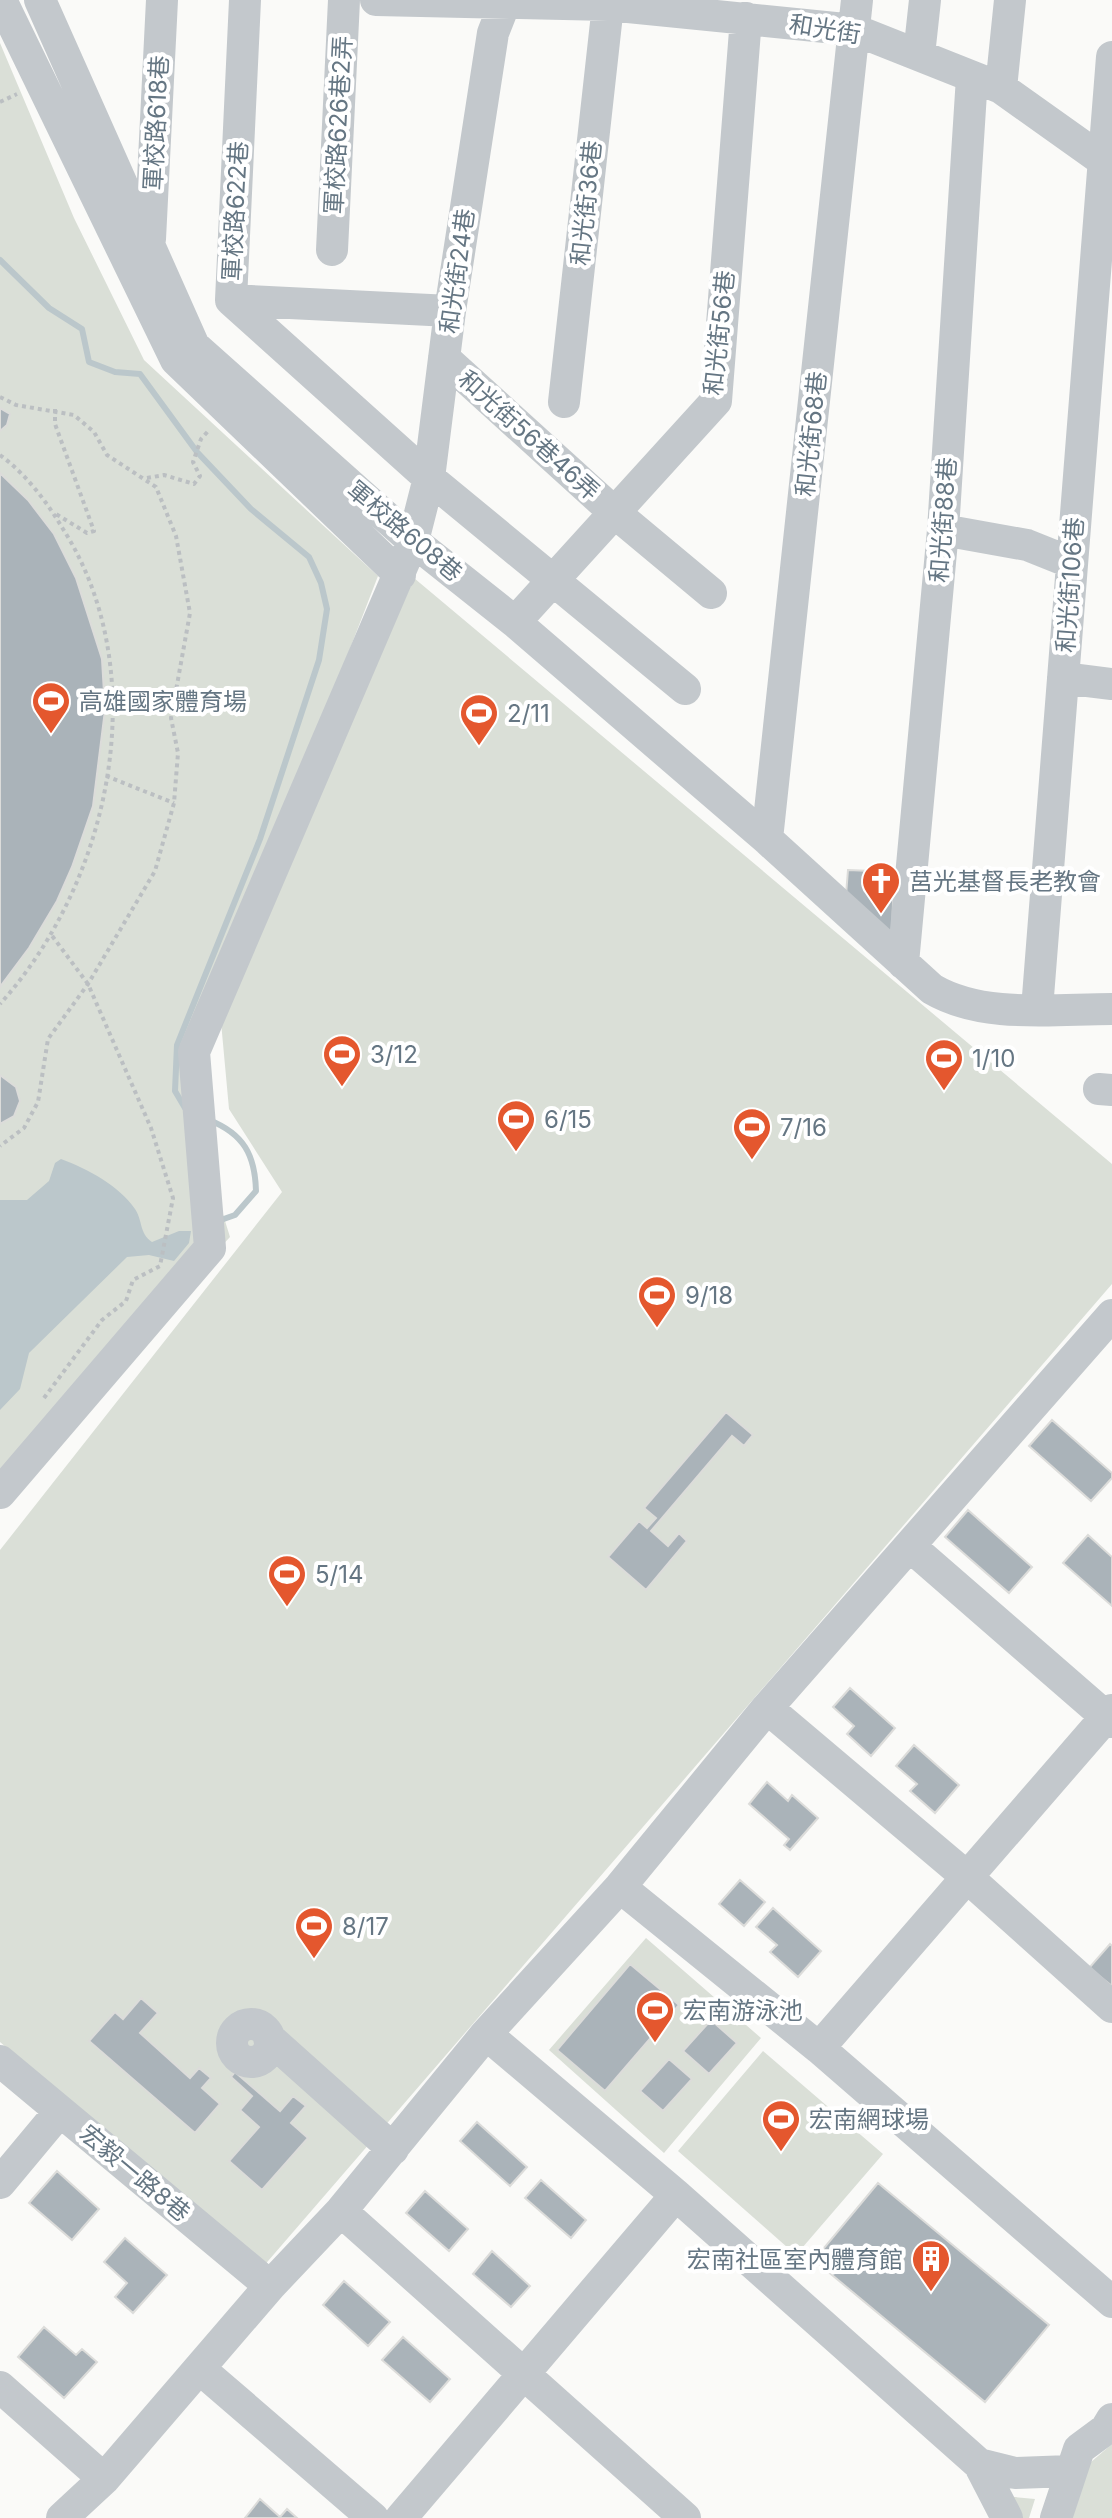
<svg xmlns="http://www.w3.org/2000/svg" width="1112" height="2518" font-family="Inter,'Noto Sans TC',sans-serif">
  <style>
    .green { fill: #dadfd7 }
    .water { fill: #bbc7cb }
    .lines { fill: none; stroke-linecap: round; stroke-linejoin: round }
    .stream { stroke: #bbc7cb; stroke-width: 6 }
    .building { fill: #aab3b9; stroke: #dcdcda; stroke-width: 2 }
    .path { stroke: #bbbfc2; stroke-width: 4; stroke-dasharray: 4 4; stroke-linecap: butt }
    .minor { stroke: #c3c8cc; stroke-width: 32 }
    .labels { text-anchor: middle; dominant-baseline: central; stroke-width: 8; stroke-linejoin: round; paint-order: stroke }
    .street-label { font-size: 24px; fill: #657683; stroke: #fff }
    .poi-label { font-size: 24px; fill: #657683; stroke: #fff; text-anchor: start }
  </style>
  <rect width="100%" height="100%" fill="#fafaf8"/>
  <path class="green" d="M0,43L74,218L144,360L378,576L194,1052L204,1153L230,1237L55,1426L0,1497Z
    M414,578L1112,1164V1284L262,2268L0,2042V1550L282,1192L229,1109L221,1022Z
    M646,1938L761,2038L664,2153L549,2050Z
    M763,2051L883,2154L796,2255L678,2151Z
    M1112,2444V2518H1069L1084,2468Z
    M1004,2496L1035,2499L1029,2518H1018Z"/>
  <path class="water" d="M61,1159C88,1169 118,1185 135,1209C143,1221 139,1233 152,1242L179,1231H191L189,1243L174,1261L149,1255L127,1257L29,1353L20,1389L0,1410V1200H27L49,1181L55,1163Z"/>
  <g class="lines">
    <path class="stream" d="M0,260L49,308L82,329L89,362L115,372L140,374L197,452L251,509L309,557L321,583L327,609L319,660L260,839L177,1045L175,1091L185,1108
      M209,1120C244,1134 255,1155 256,1191L235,1215L218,1221"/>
  </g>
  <path class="building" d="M0,408L10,414L7,425L0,431Z
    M0,473L28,500L54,534L76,578L102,659L105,710L93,806L72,867L57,901L29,948L0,987Z
    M848,870L894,872L892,934L846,895Z
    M0,1075L16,1087L20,1101L14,1116L0,1124Z
    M726,1412L753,1435L744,1446L732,1436L651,1531L668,1546L679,1533L687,1541L646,1590L608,1557L639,1521L647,1528L656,1518L644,1508Z
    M1052,1420L1112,1473V1478L1091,1501L1029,1446Z
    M968,1510L1032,1567L1009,1593L945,1537Z
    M1088,1535L1112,1557V1606L1063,1563Z
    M850,1688L895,1728L871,1756L847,1734L854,1726L833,1707Z
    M914,1745L959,1785L935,1813L910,1791L917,1784L896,1766Z
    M767,1782L788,1801L792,1795L818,1818L790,1850L784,1845L789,1839L749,1804Z
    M740,1880L765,1902L744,1926L719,1904Z
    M773,1908L821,1951L798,1977L770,1952L777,1945L756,1927Z
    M1110,1944L1112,1946V1986L1089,1968Z
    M630,1964L679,2005L605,2091L557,2050Z
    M141,1998L158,2013L140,2033L190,2078L199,2068L211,2078L202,2088L220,2104L195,2133L89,2041L115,2012L123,2019Z
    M711,2020L737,2043L709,2074L683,2051Z
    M669,2059L692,2079L663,2111L640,2091Z
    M235,2072L280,2111L293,2096L306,2106L291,2123L308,2138L262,2190L229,2161L259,2127L240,2110L252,2096L231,2077Z
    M477,2122L527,2167L510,2186L460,2141Z
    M57,2171L99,2209L72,2240L29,2203Z
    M541,2180L586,2220L571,2238L525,2198Z
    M878,2183L1049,2325L985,2402L814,2260Z
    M425,2191L468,2229L449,2251L406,2213Z
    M125,2238L167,2275L133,2313L115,2297L127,2283L104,2262Z
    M492,2251L530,2286L511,2307L473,2274Z
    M344,2281L390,2322L368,2346L323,2305Z
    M44,2327L76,2355L82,2349L97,2362L64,2398L18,2357Z
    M403,2337L450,2379L430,2402L382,2360Z
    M260,2499L280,2517L287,2509L297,2518H245Z"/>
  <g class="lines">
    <path class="path" d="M0,102L17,94
      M0,397L16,405L74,415L94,432L107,455L156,487L176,536L190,613L171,718L178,753L174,803L155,871L88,984L48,1039L38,1102L24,1128L0,1146
      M55,409V424L94,531L87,533L56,514
      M0,455C26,474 47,502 63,529C155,673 111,881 0,1004
      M147,478L164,475L194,484L200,476L193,462L201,439L210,429
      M106,776L174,803
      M44,1398L102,1320L126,1301L133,1280L160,1266L173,1198L151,1128L88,984L50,933"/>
    <path class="minor" d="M1,0L176,360L400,575
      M40,0L194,346L413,541L515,622L767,839L932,989C983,1019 1054,1009 1112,1009
      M245,0L231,300L429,478L685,689
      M376,0L608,5L855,30L1001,88L1112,167
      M919,55L925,0
      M1001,88L1010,0
      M150,239L162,0
      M332,250L344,0
      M231,300L450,311
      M444,358L615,513L711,593
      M564,402L608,5
      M943,530L1027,545L1072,563
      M515,622L716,401L746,18
      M1063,678L1112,684
      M767,839L857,0
      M903,963L943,530L972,77
      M1037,1009L1112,57
      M1099,1089L1112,1090
      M0,1493L210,1248L194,1052L413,541L429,478L450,311L493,33L506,0
      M912,1548L1112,1722
      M767,1708L967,1877L1112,2007
      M620,1887L819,2048L1112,2302
      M232 2043a19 19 0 1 1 38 0a19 19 0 1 1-38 0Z
      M486,2034L676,2195L979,2464L1015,2473L1070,2471
      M269,2038L393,2149
      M819,2048L1112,1710
      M0,2061L270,2286
      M0,2183L60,2111
      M341,2211L685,2518
      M200,2369L373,2518
      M0,2387L104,2479
      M979,2464L1007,2518
      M62,2518L104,2479L270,2286L341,2211L486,2034L620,1887L767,1708L1112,1315
      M401,2518L676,2195
      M1056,2518L1079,2449L1106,2429L1112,2419"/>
  </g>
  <defs>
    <symbol id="stadium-pin" viewBox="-11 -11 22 30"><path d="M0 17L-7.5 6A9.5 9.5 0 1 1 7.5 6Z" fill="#e4572e" stroke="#fff"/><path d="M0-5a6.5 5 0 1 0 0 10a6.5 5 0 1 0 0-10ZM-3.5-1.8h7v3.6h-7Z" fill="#fff"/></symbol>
    <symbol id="church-pin" viewBox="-11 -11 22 30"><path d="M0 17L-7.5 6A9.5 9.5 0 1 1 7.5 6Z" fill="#e4572e" stroke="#fff"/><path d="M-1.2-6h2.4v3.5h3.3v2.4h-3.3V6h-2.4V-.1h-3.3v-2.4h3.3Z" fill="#fff"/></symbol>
    <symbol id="building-pin" viewBox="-11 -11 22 30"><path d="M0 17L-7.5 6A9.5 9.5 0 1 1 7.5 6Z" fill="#e4572e" stroke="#fff"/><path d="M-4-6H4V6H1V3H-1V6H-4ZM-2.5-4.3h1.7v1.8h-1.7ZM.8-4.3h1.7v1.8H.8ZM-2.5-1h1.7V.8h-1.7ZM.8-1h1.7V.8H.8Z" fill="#fff"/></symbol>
  </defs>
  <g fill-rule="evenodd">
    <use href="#stadium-pin" x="29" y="679" width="44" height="60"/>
    <use href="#stadium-pin" x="457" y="691" width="44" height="60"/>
    <use href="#church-pin" x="859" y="859" width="44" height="60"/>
    <use href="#stadium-pin" x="320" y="1032" width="44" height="60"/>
    <use href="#stadium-pin" x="922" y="1036" width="44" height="60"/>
    <use href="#stadium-pin" x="494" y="1097" width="44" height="60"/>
    <use href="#stadium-pin" x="730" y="1105" width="44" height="60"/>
    <use href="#stadium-pin" x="635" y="1273" width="44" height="60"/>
    <use href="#stadium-pin" x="265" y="1552" width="44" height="60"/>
    <use href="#stadium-pin" x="292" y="1904" width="44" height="60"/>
    <use href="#stadium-pin" x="633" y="1988" width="44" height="60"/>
    <use href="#stadium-pin" x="759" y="2097" width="44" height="60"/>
    <use href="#building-pin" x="909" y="2237" width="44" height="60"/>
  </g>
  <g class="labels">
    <g class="street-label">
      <text transform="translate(825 29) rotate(9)">和光街</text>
      <text transform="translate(156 123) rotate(-87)">軍校路618巷</text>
      <text transform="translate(338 125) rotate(-87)">軍校路626巷2弄</text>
      <text transform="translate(586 203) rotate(-84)">和光街36巷</text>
      <text transform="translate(235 211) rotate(-87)">軍校路622巷</text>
      <text transform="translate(457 271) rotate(-82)">和光街24巷</text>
      <text transform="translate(719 333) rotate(-84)">和光街56巷</text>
      <text transform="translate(811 434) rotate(-84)">和光街68巷</text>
      <text transform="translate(529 435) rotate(42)">和光街56巷46弄</text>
      <text transform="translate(943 520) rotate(-86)">和光街88巷</text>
      <text transform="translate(405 531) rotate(40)">軍校路608巷</text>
      <text transform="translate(1070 585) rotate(-86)">和光街106巷</text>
      <text transform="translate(135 2173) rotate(40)">宏毅一路8巷</text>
    </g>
    <g class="poi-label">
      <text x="79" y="701">高雄國家體育場</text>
      <text x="507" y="713">2/11</text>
      <text x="909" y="881">莒光基督長老教會</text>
      <text x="370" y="1054">3/12</text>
      <text x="972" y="1058">1/10</text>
      <text x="544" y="1119">6/15</text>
      <text x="780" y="1127">7/16</text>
      <text x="685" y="1295">9/18</text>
      <text x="315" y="1574">5/14</text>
      <text x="342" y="1926">8/17</text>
      <text x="683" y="2010">宏南游泳池</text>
      <text x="809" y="2119">宏南網球場</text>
      <text x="903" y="2259" text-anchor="end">宏南社區室內體育館</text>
    </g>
  </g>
</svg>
